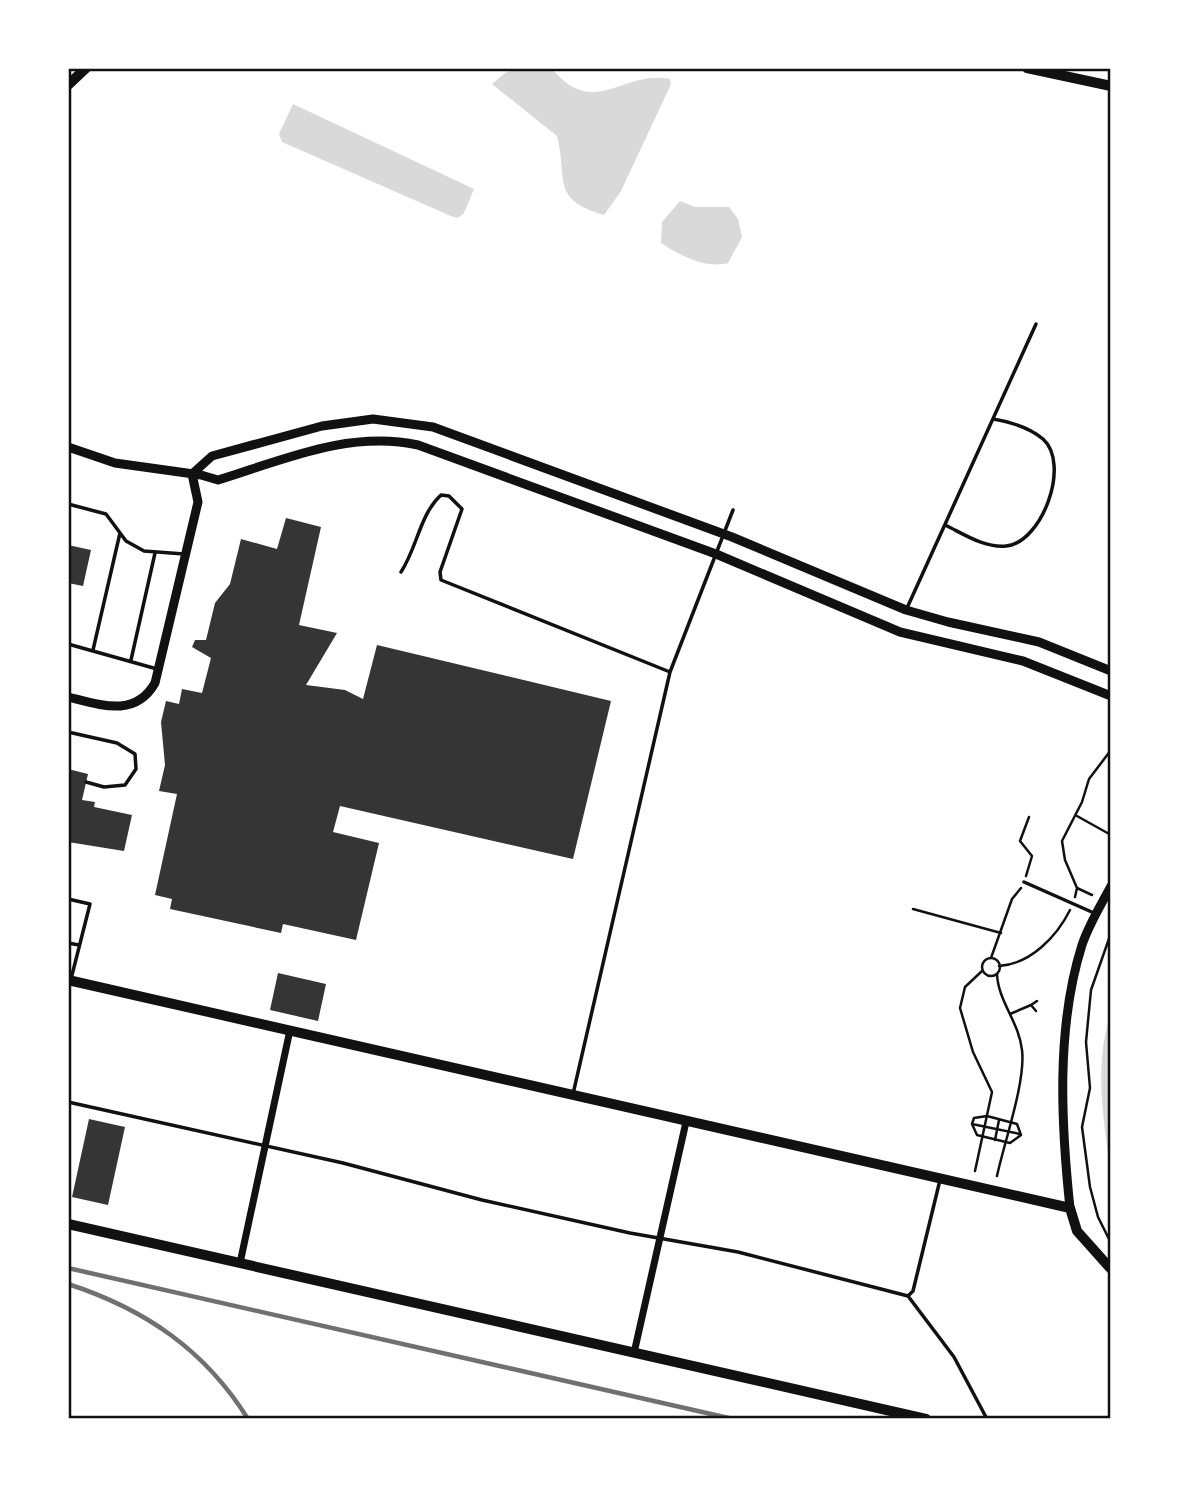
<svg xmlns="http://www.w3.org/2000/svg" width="1179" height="1487" font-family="'Space Grotesk',sans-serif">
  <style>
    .water { fill: #d9d9d9 }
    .building { fill: #353535 }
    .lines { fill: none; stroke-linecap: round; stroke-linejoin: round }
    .path { stroke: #111; stroke-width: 2.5 }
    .service { stroke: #111; stroke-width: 3.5 }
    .minor { stroke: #111; stroke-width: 7 }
    .tertiary { stroke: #111; stroke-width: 9 }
    .secondary { stroke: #111; stroke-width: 10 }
    .primary { stroke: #111; stroke-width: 10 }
    .rail { stroke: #707070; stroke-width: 4.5 }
    .neatline { fill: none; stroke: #111; stroke-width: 2.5 }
  </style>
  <rect width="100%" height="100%" fill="#fff"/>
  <path class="water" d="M518,68L553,70C595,119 622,70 670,79L671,84L621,191L604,215C550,199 568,180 557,136L492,84L505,73Z
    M293,104L474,189L464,213L458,218L451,216L282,142L279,134Z
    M680,201L695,207H729L738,219L742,237L728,263C706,269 679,255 661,243L662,222Z
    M1111,1013V1175C1104,1123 1093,1065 1111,1013Z"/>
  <path class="building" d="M286,518L321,527L299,625L337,633L306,685L345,690L363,699L377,645L611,701L573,859L340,806L333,832L379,843L356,940L283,924L281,933L170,909L172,899L155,895L177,794L159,791L165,765L161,722L166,701L179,704L182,689L202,693L211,658L192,647L195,640H206L215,603L230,584L241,539L277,549Z
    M68,545L91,550L83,586L68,583Z
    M68,769L88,774L82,800L95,802L94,807L132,815L124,851L68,842Z
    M278,973L326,984L318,1021L270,1010Z
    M89,1119L125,1127L108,1205L72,1197Z"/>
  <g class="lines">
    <path class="path" d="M1077,816L1111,835
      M1026,876L1032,856L1020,841L1029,817
      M1077,888L1092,895
      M1075,897L1077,888L1065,860L1062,841L1082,802L1089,779L1111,750
      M913,909L1001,933
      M1111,933L1091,990L1086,1042L1090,1088L1082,1127L1090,1187L1098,1217L1111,1243
      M982 967a9 9 0 1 1 18 0a9 9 0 1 1-18 0Z
      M991,958L1012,899L1021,888
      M999,966C1031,964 1057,936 1070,910
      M1036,1011L1031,1005L1037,1001
      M1010,1014L1031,1005
      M972,1124L974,1118L987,1116L1017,1124L1021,1135
      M972,1124L977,1135L1010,1143L1021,1135
      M972,1124L1020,1134
      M995,1140L999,1120
      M975,1171L992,1092L973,1052L960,1008L965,987L982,971
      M997,1176C1004,1143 1026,1081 1022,1050C1019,1022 998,1001 997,974"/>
    <path class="service" d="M68,504L106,514L126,541L144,551L184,554
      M945,525C964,534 984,548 1006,546C1042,543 1071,464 1043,439C1029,427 1011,422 993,419
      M401,572C417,548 420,514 441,495L449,496L462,509L440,572L441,580L670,672
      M907,608L1036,324
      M68,644L157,669
      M93,650L120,533
      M131,660L155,553
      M68,732L117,743L135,754L136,769L125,785L104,787L86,782
      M1024,882L1094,913
      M68,899L90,904L71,979
      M68,943L79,945
      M573,1094L670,672L733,510
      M68,1102L343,1163L482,1200L630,1233L738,1252L908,1296L954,1357L987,1419
      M908,1296L913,1291L940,1180"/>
    <path class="minor" d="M240,1263L290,1030
      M634,1353L686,1122"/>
    <path class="tertiary" d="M68,447L115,463L201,475L218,480C283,460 349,430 418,445L716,554L900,632L1023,661L1111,696
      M192,474L212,456L322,426L373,419L433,427L732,537L906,610L948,622L1039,642L1111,671
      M68,697C101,705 135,718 155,683L198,502L192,474
      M1070,1208C1061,1123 1056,1027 1082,945C1089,924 1101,905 1111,886"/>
    <path class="secondary" d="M68,980L1070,1208L1077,1231L1111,1269
      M68,1224L926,1419"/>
    <path class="primary" d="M1027,68L1111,86
      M68,85L86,68"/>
    <path class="rail" d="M68,1268L733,1419
      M68,1284C145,1309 205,1350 248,1419"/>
  </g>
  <rect width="1179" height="1487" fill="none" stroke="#ffffff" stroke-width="140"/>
  <rect x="70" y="70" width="1039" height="1347" class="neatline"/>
</svg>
